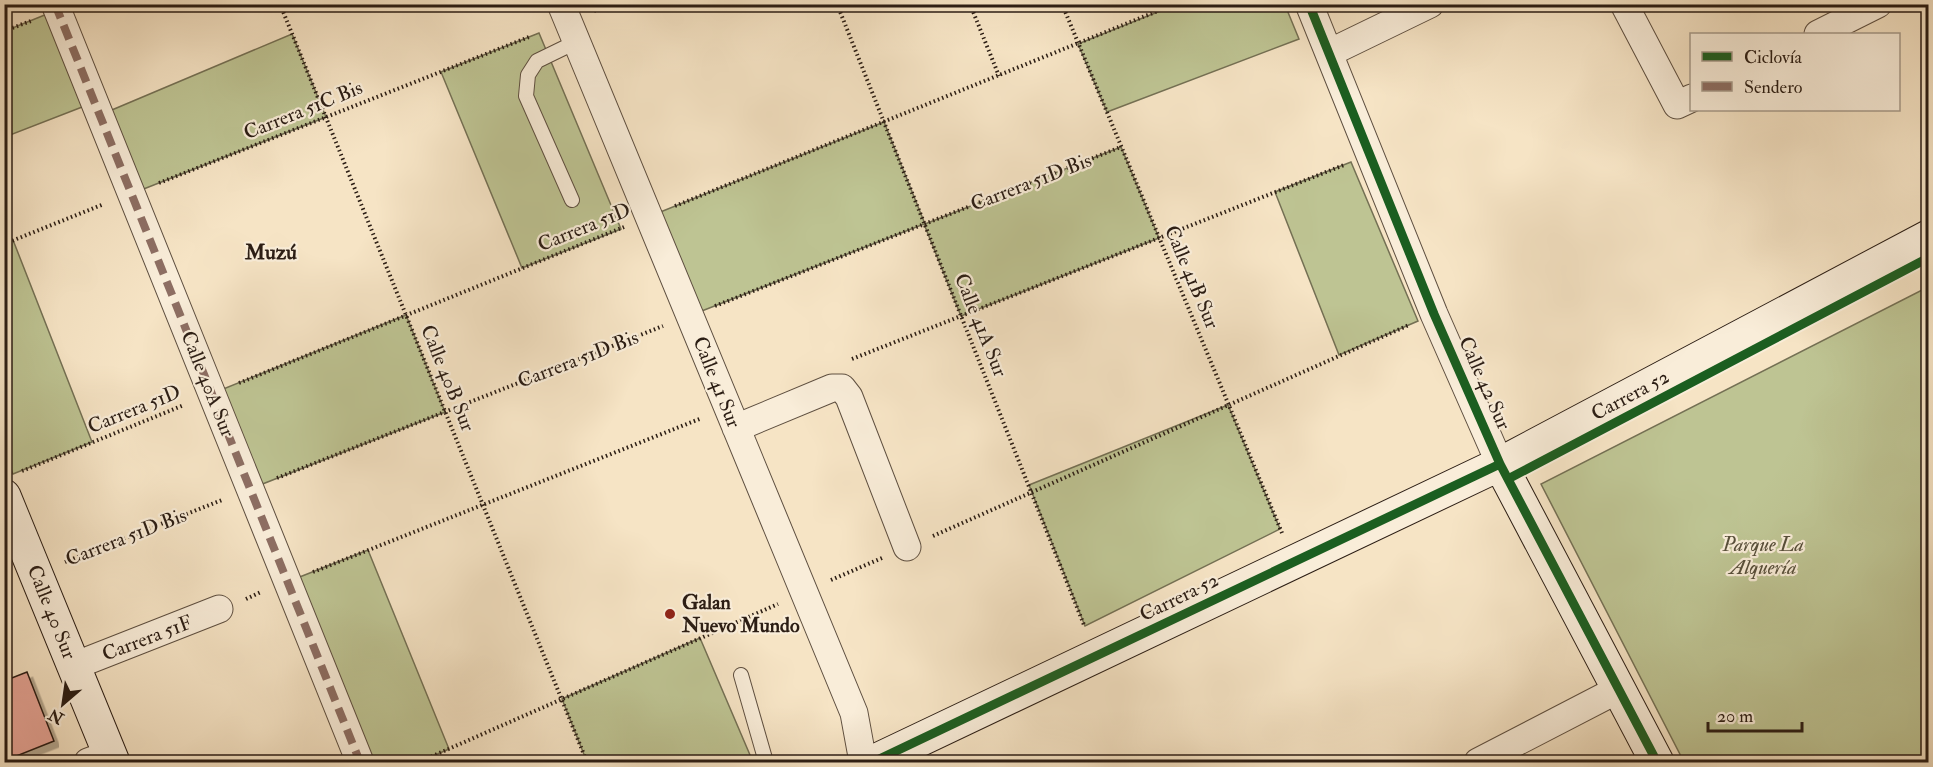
<svg xmlns="http://www.w3.org/2000/svg" width="1933" height="767" font-family="'IM FELL Double Pica',serif">
  <style>
    .green { fill: #bec493; stroke: #747054; stroke-width: 1.5 }
    .building { fill: #e7a597; stroke: #2b1d14; stroke-width: 1.5; filter: url(#shadow) }
    .lines { fill: none; stroke-linecap: round; stroke-linejoin: round }
    .lane-casing { stroke: #5e4f40; stroke-width: 16 }
    .street-casing { stroke: #5e4f40; stroke-width: 29 }
    .secondary-casing { stroke: #2b1d14; stroke-width: 35 }
    .path { stroke: #2b1d14; stroke-width: 4; stroke-dasharray: 1.5 3; stroke-linecap: butt }
    .lane { stroke: #f9edd9; stroke-width: 14 }
    .street { stroke: #f9edd9; stroke-width: 27 }
    .secondary { stroke: #f9edd9; stroke-width: 33 }
    .quiet { stroke: #8d6e63; stroke-width: 8; stroke-dasharray: 15 8; stroke-linecap: butt }
    .cycleway-casing { stroke: #f9edd9; stroke-width: 13 }
    .cycleway { stroke: #1b5e20; stroke-width: 9 }
    .poi-dot { fill: #8f2418; stroke: #f9edd9; stroke-width: 2 }
    .labels { text-anchor: middle; dominant-baseline: central; stroke-width: 4.5; stroke-linejoin: round; paint-order: stroke }
    .street-label { font-size: 20px; fill: #2b1d14; stroke: #f9edd9 }
    .park-label { font-size: 20px; font-style: italic; fill: #574f3a; stroke: #f9edd9 }
    .poi-label { font-size: 20px; font-weight: bold; fill: #2b1d14; stroke: #f9edd9; text-anchor: start }
    .neighbourhood-label { font-size: 21px; font-weight: bold; fill: #2b1d14; stroke: #f9edd9 }
  </style>
  <defs>
    <filter id="shadow"><feDropShadow dx="5.5" dy="5.5" stdDeviation="0" flood-color="#0004"/></filter>
  </defs>
  <rect width="100%" height="100%" fill="#f6e4c5"/>
  <filter id="stains"><feTurbulence type="fractalNoise" baseFrequency=".00333" numOctaves="4"/><feColorMatrix values="0 0 0 0 .2 0 0 0 0 .09 0 0 0 0 .02 0 0 0 .5 -.17"/></filter>
  <radialGradient id="worn" r=".72"><stop offset=".6" stop-color="#630" stop-opacity="0"/><stop offset="1" stop-color="#630" stop-opacity=".3"/></radialGradient>
  <path class="green" d="M55,5H71L58,10L95,102L5,137V31L57,10Z
    M1175,5H1285L1299,39L1107,112L1078,44Z
    M539,33L621,229L522,268L441,72Z
    M292,34L326,117L131,194L100,115Z
    M884,122L925,224L1121,147L1159,238L961,316L924,224L689,316L648,217Z
    M1351,162L1418,321L1339,355L1275,192Z
    M13,240L92,442L13,474L4,454V244Z
    M1928,287V762H1684L1541,484Z
    M406,315L445,412L250,489L211,394Z
    M1228,405L1280,529L1085,626L1029,485Z
    M368,550L449,749L419,762H360L287,582Z
    M700,638L753,762H587L562,699Z"/>
  <path class="building" d="M27,672L54,741L4,761V681Z"/>
  <g class="lines">
    <defs>
      <path id="lane" d="M572,200L526,96L528,75L537,61L576,42
        M741,675L766,762"/>
      <path id="street" d="M55,4L360,762
        M561,4L854,713L863,762
        M1309,4L1434,314L1500,464
        M1624,4L1677,105L1692,98
        M1818,34L1878,4
        M1329,53L1430,4
        M736,428L832,388H842L849,397L907,547
        M74,666L219,609
        M88,762L110,754
        M1478,762L1619,689"/>
      <path id="secondary" d="M1500,464L1657,762
        M4,496L113,762
        M873,762L1500,464L1928,237"/>
    </defs>
    <use href="#lane" class="lane-casing"/>
    <use href="#street" class="street-casing"/>
    <use href="#secondary" class="secondary-casing"/>
    <path class="path" d="M280,4L587,762
      M837,4L1084,625
      M970,4L999,76
      M1062,4L1282,533
      M594,11L612,4
      M4,31L31,21
      M159,183L529,37
      M675,206L1175,4
      M4,244L104,204
      M715,306L1121,147
      M852,359L1344,165
      M239,383L624,227
      M22,471L184,405
      M277,478L663,326
      M933,536L1409,325
      M65,562L222,500
      M313,572L702,418
      M831,580L882,558
      M246,599L261,592
      M419,762L778,604"/>
    <use href="#lane" class="lane"/>
    <use href="#street" class="street"/>
    <use href="#secondary" class="secondary"/>
    <path class="quiet" d="M55,4L360,762"/>
    <defs>
      <path id="cycleway" d="M1309,4L1434,314L1500,464L1657,762
        M1508,479L1928,258
        M873,762L1500,464"/>
    </defs>
    <use href="#cycleway" class="cycleway-casing"/>
    <use href="#cycleway" class="cycleway"/>
  </g>
  <circle class="poi-dot" cx="670" cy="614" r="6"/>
  <g class="labels">
    <g class="street-label">
      <text transform="translate(303 110) rotate(-22)">Carrera 51C Bis</text>
      <text transform="translate(1031 182) rotate(-21)">Carrera 51D Bis</text>
      <text transform="translate(584 227) rotate(-22)">Carrera 51D</text>
      <text transform="translate(1192 277) rotate(67)">Calle 41B Sur</text>
      <text transform="translate(981 325) rotate(68)">Calle 41A Sur</text>
      <text transform="translate(578 359) rotate(-21)">Carrera 51D Bis</text>
      <text transform="translate(448 378) rotate(68)">Calle 40B Sur</text>
      <text transform="translate(717 382) rotate(68)">Calle 41 Sur</text>
      <text transform="translate(1485 383) rotate(66)">Calle 42 Sur</text>
      <text transform="translate(208 384) rotate(68)">Calle 40A Sur</text>
      <text transform="translate(1630 395) rotate(-28)">Carrera 52</text>
      <text transform="translate(134 409) rotate(-22)">Carrera 51D</text>
      <text transform="translate(126 537) rotate(-21)">Carrera 51D Bis</text>
      <text transform="translate(1179 597) rotate(-26)">Carrera 52</text>
      <text transform="translate(52 612) rotate(68)">Calle 40 Sur</text>
      <text transform="translate(147 638) rotate(-21)">Carrera 51F</text>
    </g>
    <g class="park-label">
      <text x="1763" y="544">Parque La<tspan x="1763" dy="23">Alquería</tspan></text>
    </g>
    <g class="poi-label">
      <text x="682" y="602">Galan<tspan x="682" dy="23">Nuevo Mundo</tspan></text>
    </g>
    <g class="neighbourhood-label">
      <text x="271" y="252">Muzú</text>
    </g>
  </g>
  <rect width="1933" height="767" fill="none" stroke="#f6e4c5" stroke-width="24"/>
  <rect x="6" y="6" width="1921" height="755" fill="none" stroke="#2b1d14" stroke-width="3"/>
  <rect x="12" y="12" width="1909" height="743" fill="none" stroke="#2b1d14" stroke-width="1.5"/>
  <rect x="1690" y="33" width="210" height="78" fill="#f9edd9" stroke="#a79a8a" stroke-width="1.5"/>
  <rect x="1702" y="52" width="30" height="9" fill="#1b5e20" stroke="#a79a8a" stroke-width="1.5"/>
  <text x="1744" y="63" font-size="18" fill="#2b1d14">Ciclovía</text>
  <rect x="1702" y="82" width="30" height="9" fill="#8d6e63" stroke="#a79a8a" stroke-width="1.5"/>
  <text x="1744" y="93" font-size="18" fill="#2b1d14">Sendero</text>
  <g transform="translate(63 704) rotate(209)" stroke="#f9edd9" stroke-width="4.5" paint-order="stroke">
  <path d="M0-4.5L10 22L0 15L-10 22Z" fill="#2b1d14"/>
  <text y="-9" font-size="16" font-weight="bold" text-anchor="middle" fill="#2b1d14">N</text>
  </g>
  <path d="M1708 722v9h94v-9" fill="none" stroke="#2b1d14" stroke-width="3"/>
  <text x="1717" y="722" font-size="18" fill="#2b1d14" stroke="#f9edd9" stroke-width="4.5" paint-order="stroke">20 m</text>
  <rect width="100%" height="100%" filter="url(#stains)"/>
  <rect width="100%" height="100%" fill="url(#worn)"/>
</svg>
